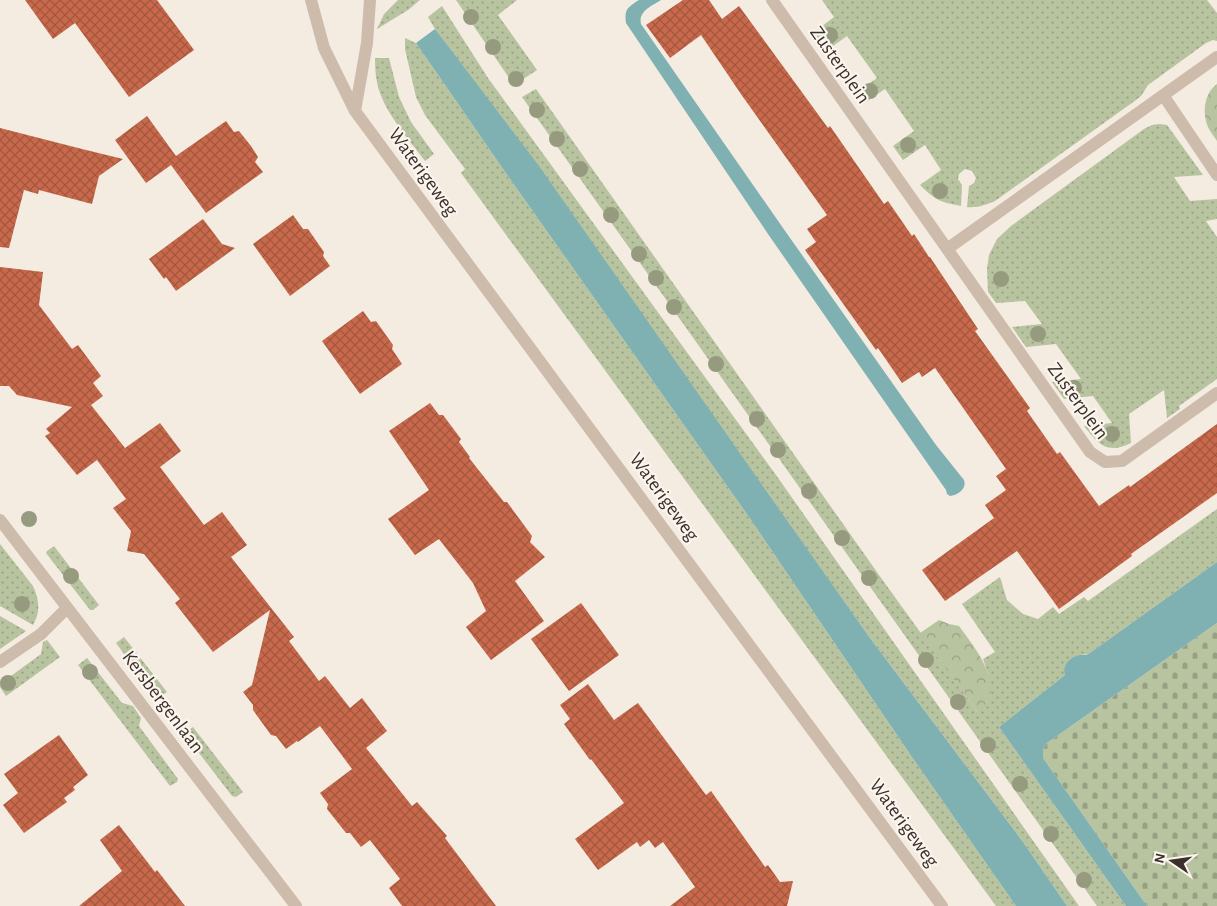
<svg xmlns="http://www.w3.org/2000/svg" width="1217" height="906" font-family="'Alegreya Sans',sans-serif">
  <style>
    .grass { fill: url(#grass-dots) }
    .forest { fill: url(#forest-crowns) }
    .cemetery { fill: url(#cemetery-stones) }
    .water { fill: #7fb0b2 }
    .building { fill: url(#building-cross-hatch) }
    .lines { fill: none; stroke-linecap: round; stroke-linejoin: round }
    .minor { stroke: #cdbbac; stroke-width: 12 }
    .tree { fill: #969b7f }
    .labels { text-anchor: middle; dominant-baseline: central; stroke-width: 4.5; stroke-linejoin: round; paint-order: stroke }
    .street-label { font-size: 20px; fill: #3b302b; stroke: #fbf5ee }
  </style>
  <defs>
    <pattern id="grass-dots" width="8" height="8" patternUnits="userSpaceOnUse" patternTransform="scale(1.25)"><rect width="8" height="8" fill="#b8c4a0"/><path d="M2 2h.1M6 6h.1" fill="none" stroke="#97a083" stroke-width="1.8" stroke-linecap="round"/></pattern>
    <pattern id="forest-crowns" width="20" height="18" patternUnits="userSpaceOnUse" patternTransform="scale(1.25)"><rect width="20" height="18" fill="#b8c4a0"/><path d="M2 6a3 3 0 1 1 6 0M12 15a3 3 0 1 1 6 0" fill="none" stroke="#97a083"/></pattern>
    <pattern id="cemetery-stones" width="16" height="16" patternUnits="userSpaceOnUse" patternTransform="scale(1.25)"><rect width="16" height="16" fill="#b8c4a0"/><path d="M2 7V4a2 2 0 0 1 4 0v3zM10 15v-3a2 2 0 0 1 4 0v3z" fill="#97a083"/></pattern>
    <pattern id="building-cross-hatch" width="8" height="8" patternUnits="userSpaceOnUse" patternTransform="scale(1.25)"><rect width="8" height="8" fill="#c8694b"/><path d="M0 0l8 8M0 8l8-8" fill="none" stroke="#a4573f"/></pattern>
  </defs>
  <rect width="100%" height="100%" fill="#f4ebe1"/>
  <path class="grass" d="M398,0H420L408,10L377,29L384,14Z
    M456,0H517L498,15L537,70L514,85Z
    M822,0H1207L1217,13V41L1213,40L1206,43L1148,85L1141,96L1136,100L995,201C985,205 977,208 967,207L969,186L974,183L976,178L972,171L965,169L959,174L958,179L962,185L961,206C940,202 935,200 920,185L941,170L925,145L903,160L893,146L914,131L885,89L863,104L855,93L877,78L847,36L826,51L813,33L834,17Z
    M442,6L488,78L776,475L1079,906H1067L1023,842L870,638L435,29L428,17Z
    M405,38L416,43L510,179L749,517L914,760L1016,906H996L461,173L465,169L425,115L416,97L405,49Z
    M375,58H389L399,97L411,122L434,154L425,161C410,141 388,116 380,93C376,82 375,70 375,58Z
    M536,89L884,582L977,711L988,700V673L983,659L995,652L962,604L1000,577L1007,600L1023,614L1038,619L1053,607L1059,614L1084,597L1088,601L1217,509V562L1087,655L1085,654C1072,657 1064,660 1065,675L999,727L1126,906H1097L522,97Z
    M1159,124L1167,125L1203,175L1174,177L1190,201L1217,199V219L1206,221L1217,237V379L1179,406L1180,409L1167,418L1164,390L1129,414L1131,443C1107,455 1098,444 1084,426L1112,423L1093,396L1064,399L1052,382L1081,379L1056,344L1026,347L1012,327L1042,324L1025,301L996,303L988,292L987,269L989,255L997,239L1011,226L1144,129L1152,125Z
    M0,544L33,586C39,599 41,612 33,625L0,606Z
    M54,546L99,605L93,610H90L46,553L47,551Z
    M0,616L26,631L0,649Z
    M124,637L167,692L160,697H156L116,643Z
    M47,640L60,657L6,696L0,687V684L41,654L43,642Z
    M87,658L122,703L133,706L141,718L139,726L178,779L177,782L170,786L78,665Z
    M193,727L243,792L236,797L232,796L186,736L187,731Z"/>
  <path class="forest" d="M1217,84V141C1214,136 1210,132 1208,127C1202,113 1204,93 1217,84Z
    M939,620L949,624L959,626C971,643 1000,677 988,700C986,704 981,708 977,711L920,633Z"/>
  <path class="cemetery" d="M1217,623V906H1147L1043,758V749L1047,743Z"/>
  <path class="water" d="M639,0H661C652,6 638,11 641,24L783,228L936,445L964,480C967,489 958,495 950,496L947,494L946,490L768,234L626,23C624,9 628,7 639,0Z
    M435,29L539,166L769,495L870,638L1023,842L1067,906H1016L914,760L749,517L510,179L416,43Z
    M1217,562V623L1047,743L1043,749V758L1147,906H1126L999,727L1065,675C1061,662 1075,653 1087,655Z"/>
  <path class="building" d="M25,0H157L194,50L129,97L75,23L53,39Z
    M683,0H709L722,19L739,6L828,128L830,126L884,204L888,201L912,236L914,234L929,257H930L978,329L975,331L1030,408L1027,411L1057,454L1060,452L1099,506L1129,485L1130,487L1217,424V493L1131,554L1132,556L1059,609L1017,551L945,601L922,570L994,518L985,505L1006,490L996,476L1006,469L935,368L922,377L919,372L902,383L878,348L876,350L805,250L816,242L807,229L827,215L743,97L701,35L670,58L646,25Z
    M147,116L176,156L226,121L234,132L239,131L251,146L258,157L255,162L263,172L206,213L171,165L146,183L115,140Z
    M0,128L82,149L123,159L99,176L92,204L39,190L38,194L24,190L9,248L0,247Z
    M293,215L303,229H308L324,252L323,256L330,266L290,296L253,244Z
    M203,219L222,244L235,248L176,291L166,277L164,279L149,259Z
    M0,267L43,272L39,305L72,349L78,345L101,376L93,383L103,396L91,405L125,448L160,423L181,451L160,467L204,525L222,512L247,545L231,557L294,637L289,641L319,681L325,676L350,708L362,698L387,731L366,748L412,806L417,802L447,836L445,838L496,906H402L389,888L400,879L370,840L361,847L350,833H346L327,809L328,804L320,793L352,769L320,726L298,742L297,741L286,749L276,736L271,735L253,710V705L243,692L252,685L270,610L213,652L175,603L180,599L144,554L127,551L131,531L113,508L126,499L97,460L77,475L45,436L50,433L46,429L72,407L17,395L9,386H0Z
    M363,311L371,322L376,321L393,345L392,349L402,364L360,394L322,341Z
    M430,403L439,415H443L461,439L459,442L470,457L469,458L504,502H507L532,536L530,542L545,557L515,581L544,621L491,660L466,627L486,611L473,583L439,539L415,555L388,519L429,490L389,431Z
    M581,603L619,655L569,691L531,639Z
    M588,684L614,720L638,703L706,795L711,791L765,867L768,865L780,882L793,881L787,906H670L695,887L663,842L655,848L649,840L640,847L637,842L598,870L575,839L624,803L591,759L590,760L564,724L570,719L560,705Z
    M59,735L88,775L73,787L75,790L64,798L67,802L24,833L3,805L18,793L4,774Z
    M119,825L155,872L157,870L185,906H79L122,871L100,840Z"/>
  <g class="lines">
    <path class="minor" d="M311,0L324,48L355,111L942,906
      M772,0L1090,452L1105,462L1122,461L1217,393
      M1163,95L1217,175
      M355,111L367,43L370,0
      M947,249L1217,57
      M0,520L296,906
      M0,662L41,634L67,608"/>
  </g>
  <g class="tree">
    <circle cx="471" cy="17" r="8"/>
    <circle cx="830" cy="35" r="8"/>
    <circle cx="493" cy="47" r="8"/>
    <circle cx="516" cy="79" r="8"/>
    <circle cx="870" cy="91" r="8"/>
    <circle cx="537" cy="110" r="8"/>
    <circle cx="557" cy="139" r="8"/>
    <circle cx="908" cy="145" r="8"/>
    <circle cx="580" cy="169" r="8"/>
    <circle cx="940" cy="191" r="8"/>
    <circle cx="611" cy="215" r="8"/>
    <circle cx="639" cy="254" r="8"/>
    <circle cx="656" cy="278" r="8"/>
    <circle cx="1001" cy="279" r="8"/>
    <circle cx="674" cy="307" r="8"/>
    <circle cx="1038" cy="334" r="8"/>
    <circle cx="716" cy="364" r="8"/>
    <circle cx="1074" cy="388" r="8"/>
    <circle cx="757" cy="419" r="8"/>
    <circle cx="1112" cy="434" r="8"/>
    <circle cx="778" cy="450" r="8"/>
    <circle cx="809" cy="491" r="8"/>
    <circle cx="29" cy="519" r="8"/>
    <circle cx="842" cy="538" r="8"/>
    <circle cx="71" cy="576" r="8"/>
    <circle cx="869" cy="578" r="8"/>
    <circle cx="22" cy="604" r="8"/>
    <circle cx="926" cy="660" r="8"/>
    <circle cx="90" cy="672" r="8"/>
    <circle cx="8" cy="683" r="8"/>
    <circle cx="958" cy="702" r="8"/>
    <circle cx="988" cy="745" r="8"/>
    <circle cx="1020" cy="784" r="8"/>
    <circle cx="1051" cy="834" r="8"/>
    <circle cx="1084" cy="880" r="8"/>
  </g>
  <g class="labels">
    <g class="street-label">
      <text transform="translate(840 65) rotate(55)">Zusterplein</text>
      <text transform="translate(423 172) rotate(54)">Waterigeweg</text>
      <text transform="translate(1078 401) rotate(54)">Zusterplein</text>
      <text transform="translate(664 497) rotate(54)">Waterigeweg</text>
      <text transform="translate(163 702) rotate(53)">Kersbergenlaan</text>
      <text transform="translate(904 823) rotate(54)">Waterigeweg</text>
    </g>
  </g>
  <g transform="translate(1172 861) rotate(283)" stroke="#fbf5ee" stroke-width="4" paint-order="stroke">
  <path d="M0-4L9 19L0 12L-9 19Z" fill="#3b302b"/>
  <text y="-8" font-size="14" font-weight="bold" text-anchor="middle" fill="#3b302b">N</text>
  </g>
</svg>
